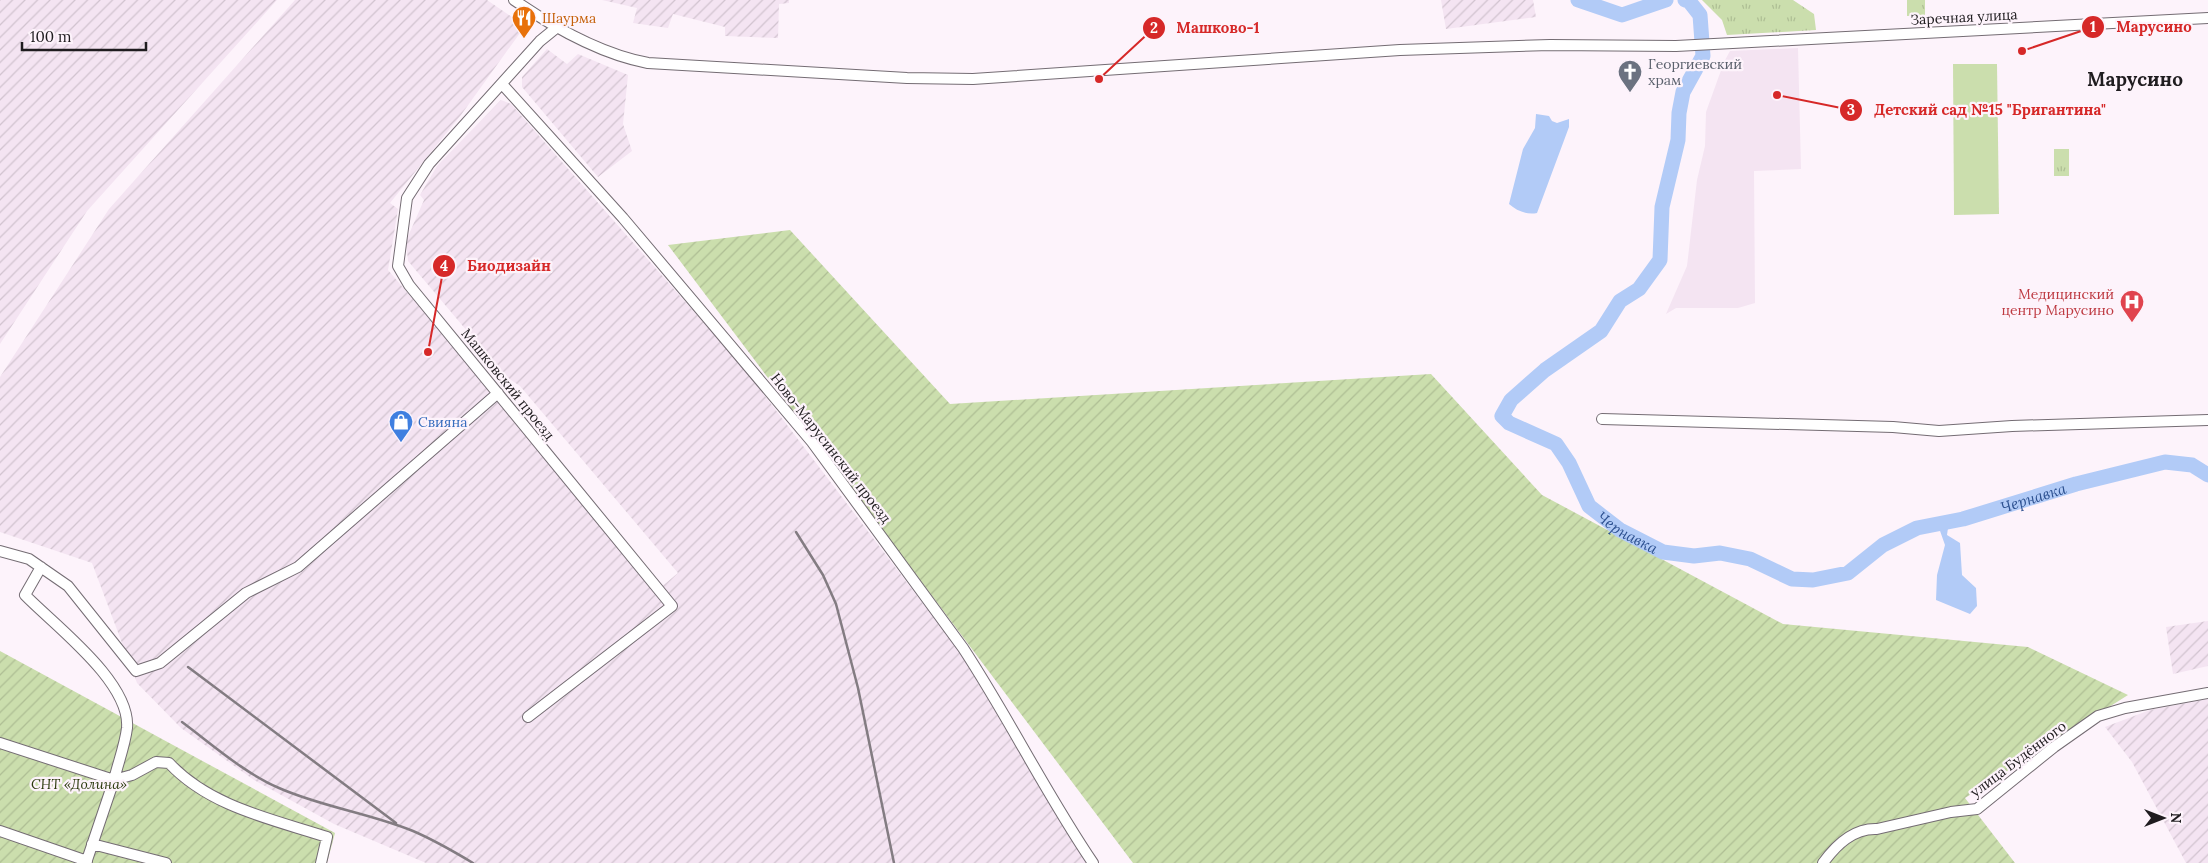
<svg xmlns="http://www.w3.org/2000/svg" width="2208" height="863" font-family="Lora,serif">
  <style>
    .built { fill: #f4e4f2 }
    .industrial { fill: url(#industrial-furrows) }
    .park { fill: url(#park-tufts) }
    .garden { fill: url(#garden-furrows) }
    .pitch { fill: #cbdead }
    .water { fill: #b2cbf7 }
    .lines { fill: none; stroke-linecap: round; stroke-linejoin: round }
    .river { stroke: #b2cbf7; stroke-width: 15 }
    .minor-casing { stroke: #746c73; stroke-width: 12 }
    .minor { stroke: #fff; stroke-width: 10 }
    .rail { stroke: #837c82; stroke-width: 2.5 }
    .labels { text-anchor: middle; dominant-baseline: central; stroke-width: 4.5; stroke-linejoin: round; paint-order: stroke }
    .street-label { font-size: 14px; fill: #1f1c1f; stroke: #fdf3fb }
    .food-label { font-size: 14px; fill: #c56008; stroke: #fdf3fb; text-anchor: start }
    .worship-label { font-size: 14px; fill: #5b616d; stroke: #fdf3fb; text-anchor: start }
    .health-label { font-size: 14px; fill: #be3a42; stroke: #fdf3fb; text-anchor: end }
    .shop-label { font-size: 14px; fill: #366cbe; stroke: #fdf3fb; text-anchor: start }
    .park-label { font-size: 14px; font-style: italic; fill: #2b390c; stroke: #fdf3fb }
    .water-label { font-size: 15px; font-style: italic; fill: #2c5090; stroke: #fdf3fb }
    .district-label { font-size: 19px; font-weight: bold; fill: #1f1c1f; stroke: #fdf3fb }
    .leader { fill: none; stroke: #d62828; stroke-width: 2 }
    .callout-dot { fill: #d62828; stroke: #fdf3fb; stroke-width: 2 }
    .mark-label { font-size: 15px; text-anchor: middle; font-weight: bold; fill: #fff }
    .callout-label { font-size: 15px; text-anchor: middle; font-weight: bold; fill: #d62828; stroke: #fdf3fb; stroke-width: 4.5; stroke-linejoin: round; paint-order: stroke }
  </style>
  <defs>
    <pattern id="industrial-furrows" width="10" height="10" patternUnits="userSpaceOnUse" patternTransform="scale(1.25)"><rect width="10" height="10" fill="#f4e4f2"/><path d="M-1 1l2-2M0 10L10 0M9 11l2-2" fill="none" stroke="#d1c3cf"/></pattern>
    <pattern id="park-tufts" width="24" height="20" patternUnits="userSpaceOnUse" patternTransform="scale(1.25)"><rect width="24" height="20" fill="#cbdead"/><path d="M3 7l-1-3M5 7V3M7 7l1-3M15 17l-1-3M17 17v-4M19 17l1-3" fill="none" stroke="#aebe94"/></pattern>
    <pattern id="garden-furrows" width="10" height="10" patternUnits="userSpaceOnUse" patternTransform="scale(1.25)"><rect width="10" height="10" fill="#cbdead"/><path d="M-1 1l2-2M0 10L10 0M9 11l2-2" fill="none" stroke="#aebe94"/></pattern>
  </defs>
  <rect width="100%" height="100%" fill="#fdf3fb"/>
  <path class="built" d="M1798,48L1801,169L1754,171L1755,303L1738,308H1676L1666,314L1687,266L1697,180L1705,146L1706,112L1724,62L1730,51Z"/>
  <path class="industrial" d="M0,0H277L87,211L0,344Z
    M295,0H487L525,26L461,115L390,203L398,209L388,270L660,588L678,573L520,386L505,376L408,261L406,241L424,200L420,195L437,166L501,100L511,104L746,371L959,651L1065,829L1088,863H426L334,824L254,780L181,728L137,683L92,563L0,532V377L109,209Z
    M602,0H789V3L779,4L778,38L725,36V27L673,14L668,28L633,23L637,8Z
    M1441,0H1533L1536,17L1446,29Z
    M547,49L567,64L578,54L628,75L623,124L632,151L598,177L522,87V77Z
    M2208,621V666L2173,674L2166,627Z
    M2208,699V863H2186L2132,762L2105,727L2150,710Z"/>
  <path class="park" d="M1702,0H1793L1814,14L1816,30L1727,35L1722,20Z
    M1907,0H1925V15L1907,16Z
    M2054,149H2069V176H2054Z"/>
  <path class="garden" d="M790,230L950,404L1431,374L1542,495L1783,624L2028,647L2128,695L1965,798L2015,863H1133L668,245Z
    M0,651L335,833L327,863H0Z"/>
  <path class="pitch" d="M1953,64H1997L1999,214L1954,215Z"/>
  <path class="water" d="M1536,114L1549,116L1552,121L1557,123L1569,119V127L1537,213C1527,215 1517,211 1509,204L1523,149L1535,128Z
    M1939,528H1948L1947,535L1960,543L1962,575L1976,588L1977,606L1970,614L1936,600L1937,575L1945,545Z"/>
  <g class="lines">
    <g class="river">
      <path d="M1578,0L1622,15L1666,0"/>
      <path id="s1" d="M1685,0L1689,1L1700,15L1703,56L1683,92L1679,113L1678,140L1662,207L1660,260L1639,289L1620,301L1601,331L1545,370L1511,400L1502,416L1509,423L1556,444L1569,463L1589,506L1620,530L1663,552L1694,556L1720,553L1750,559L1792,579L1813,580L1848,573L1883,545L1917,528L1963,519L2076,484L2165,462L2192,465L2208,475"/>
    </g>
    <defs>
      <path id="minor" d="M514,0C553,27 600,54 648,63L907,78L973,79L1400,50L1550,45L1676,46L2208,18
        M502,84L623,218L812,442L963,648C1009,718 1046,794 1093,863
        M1602,419L1893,427L1939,431L2012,426L2208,420
        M0,551L29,559L68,586L136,671L160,663L246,593L298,567L498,393
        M41,567L25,595C54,625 131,682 127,728C125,745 118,763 114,780L132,775L156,762L169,763C210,807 272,819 327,837L321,863
        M528,717L672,606L409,285L398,266L407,198L429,164L540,41L556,28
        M0,743L114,780L86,863
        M0,831L87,861
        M92,844L166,863
        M1823,863C1836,845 1853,828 1877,829L1951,812L1977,809L2054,747L2098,716L2125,708L2208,693"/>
    </defs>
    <use href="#minor" class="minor-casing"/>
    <use href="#minor" class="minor"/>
    <path class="rail" d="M796,532L823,575L836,604L858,688L894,863
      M188,667L396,823
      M182,722C213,745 244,773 279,788C322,807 369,813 413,831C434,840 453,851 473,863"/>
  </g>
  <defs>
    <symbol id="restaurant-pin" viewBox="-11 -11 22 30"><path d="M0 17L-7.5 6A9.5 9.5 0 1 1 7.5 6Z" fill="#e8710a" stroke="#fdf3fb"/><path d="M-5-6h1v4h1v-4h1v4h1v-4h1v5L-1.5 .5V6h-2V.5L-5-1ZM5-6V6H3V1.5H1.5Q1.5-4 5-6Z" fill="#fff"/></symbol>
    <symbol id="church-pin" viewBox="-11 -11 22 30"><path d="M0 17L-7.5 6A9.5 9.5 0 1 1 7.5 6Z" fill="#6b7280" stroke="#fdf3fb"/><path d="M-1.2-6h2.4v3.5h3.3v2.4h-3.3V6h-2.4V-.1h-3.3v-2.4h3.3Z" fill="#fff"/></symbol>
    <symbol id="hospital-pin" viewBox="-11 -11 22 30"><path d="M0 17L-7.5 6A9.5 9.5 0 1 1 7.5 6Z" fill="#e0444e" stroke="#fdf3fb"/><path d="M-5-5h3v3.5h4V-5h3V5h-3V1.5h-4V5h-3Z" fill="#fff"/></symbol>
    <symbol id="shop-pin" viewBox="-11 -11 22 30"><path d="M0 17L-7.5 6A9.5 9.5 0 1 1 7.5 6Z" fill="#3f7fe0" stroke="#fdf3fb"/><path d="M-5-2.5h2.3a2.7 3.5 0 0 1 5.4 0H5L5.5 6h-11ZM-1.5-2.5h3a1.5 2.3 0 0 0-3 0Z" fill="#fff"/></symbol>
  </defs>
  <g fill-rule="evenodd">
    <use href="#restaurant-pin" x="510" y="4" width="28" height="38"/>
    <use href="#church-pin" x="1616" y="58" width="28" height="38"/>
    <use href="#hospital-pin" x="2118" y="288" width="28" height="38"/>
    <use href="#shop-pin" x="387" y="408" width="28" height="38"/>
  </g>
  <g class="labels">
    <g class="street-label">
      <text transform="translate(1964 17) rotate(-3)">Заречная улица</text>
      <text transform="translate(508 384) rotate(51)">Машковский проезд</text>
      <text transform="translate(831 448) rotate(52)">Ново-Марусинский проезд</text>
      <text transform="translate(2018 759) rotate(-37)">улица Будённого</text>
    </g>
    <g class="food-label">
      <text x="542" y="18">Шаурма</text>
    </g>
    <g class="worship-label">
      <text x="1648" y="64">Георгиевский<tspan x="1648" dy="16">храм</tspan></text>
    </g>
    <g class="health-label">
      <text x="2114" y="294">Медицинский<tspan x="2114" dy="16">центр Марусино</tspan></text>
    </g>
    <g class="shop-label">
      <text x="418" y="422">Свияна</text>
    </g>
    <g class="park-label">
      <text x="79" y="784">СНТ «Долина»</text>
    </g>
    <g class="water-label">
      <text stroke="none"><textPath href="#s1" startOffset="1114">Чернавка</textPath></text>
      <text stroke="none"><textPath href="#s1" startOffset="679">Чернавка</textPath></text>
    </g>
    <g class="district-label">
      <text x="2135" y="79">Марусино</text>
    </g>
  </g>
  <path class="leader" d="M2022 51L2093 27M1099 79L1154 28M1777 95L1851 110M428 352L444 266"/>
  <g class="callout-dot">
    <circle cx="2022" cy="51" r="5"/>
    <circle cx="1099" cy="79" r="5"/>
    <circle cx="1777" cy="95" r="5"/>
    <circle cx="428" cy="352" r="5"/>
    <circle cx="2093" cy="27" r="12"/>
    <circle cx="1154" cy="28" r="12"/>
    <circle cx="1851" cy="110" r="12"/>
    <circle cx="444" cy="266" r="12"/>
  </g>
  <g class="mark-label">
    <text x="2093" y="32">1</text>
    <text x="1154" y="33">2</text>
    <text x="1851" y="115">3</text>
    <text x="444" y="271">4</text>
  </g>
  <g class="callout-label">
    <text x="2154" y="32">Марусино</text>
    <text x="1218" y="33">Машково-1</text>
    <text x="1990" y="115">Детский сад №15 "Бригантина"</text>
    <text x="509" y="271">Биодизайн</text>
  </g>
  <g transform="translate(2163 818) rotate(90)" stroke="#fdf3fb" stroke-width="4" paint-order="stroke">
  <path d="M0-4L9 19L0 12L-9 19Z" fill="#1f1c1f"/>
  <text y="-8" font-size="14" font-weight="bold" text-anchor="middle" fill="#1f1c1f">N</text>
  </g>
  <path d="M22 42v8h124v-8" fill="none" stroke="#1f1c1f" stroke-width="2.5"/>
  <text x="30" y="42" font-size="15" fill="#1f1c1f" stroke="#fdf3fb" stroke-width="4" paint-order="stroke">100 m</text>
</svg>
